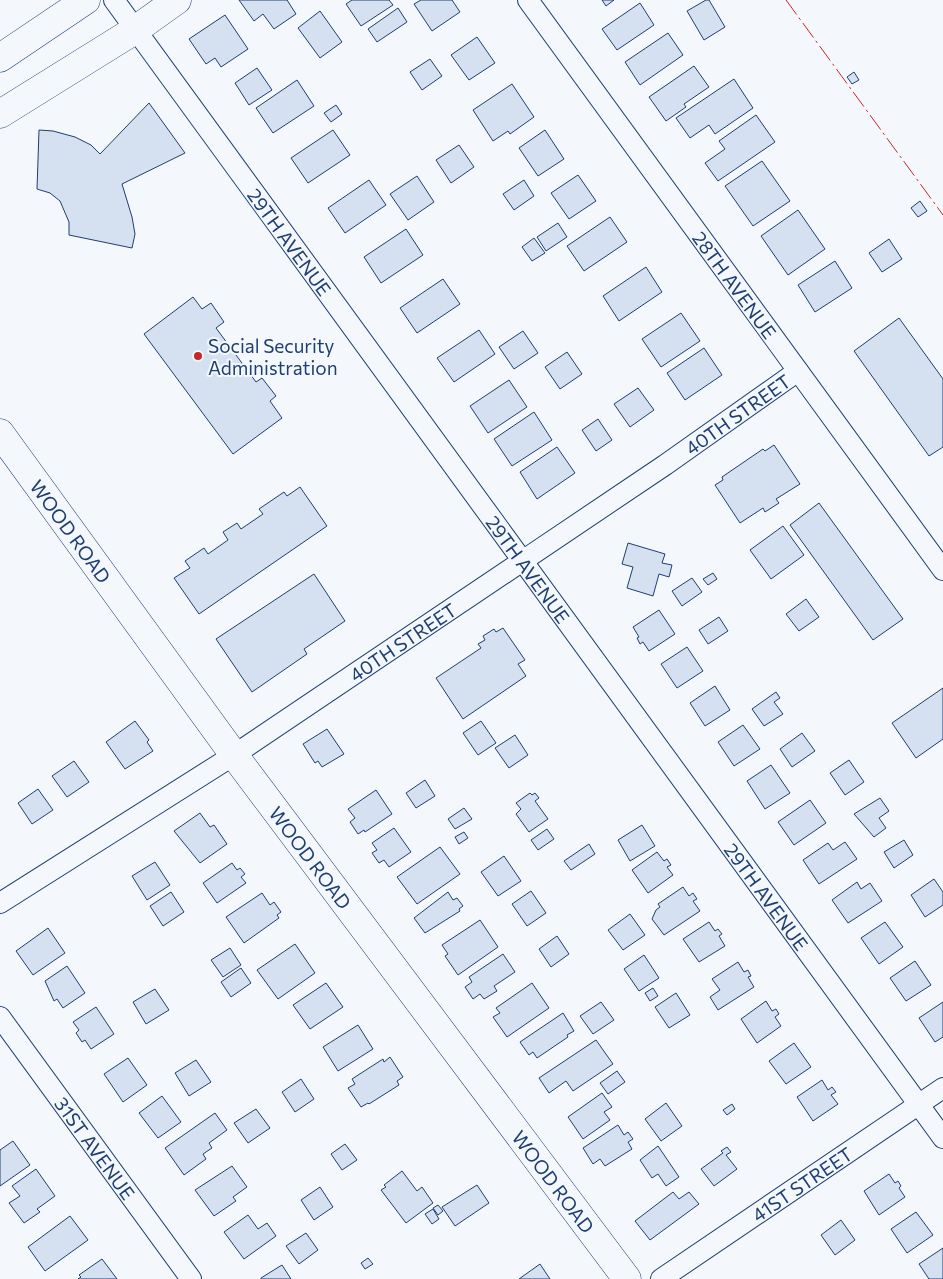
<svg xmlns="http://www.w3.org/2000/svg" width="943" height="1279" font-family="Commissioner,sans-serif">
  <style>
    .building { fill: #d5e0f0; stroke: #1d3f73 }
    .lines { fill: none; stroke-linecap: round; stroke-linejoin: round }
    .street-casing { stroke: #1d3f73; stroke-width: 22 }
    .secondary-casing { stroke: #1d3f73; stroke-width: 29 }
    .primary-casing { stroke: #1d3f73; stroke-width: 29 }
    .street { stroke: #f4f7fb; stroke-width: 20 }
    .secondary { stroke: #f4f7fb; stroke-width: 28 }
    .primary { stroke: #f4f7fb; stroke-width: 28 }
    .power { stroke: #c62828; stroke-width: 1; stroke-dasharray: 18 4 2.5 4; stroke-linecap: butt }
    .poi-dot { fill: #c62828; stroke: #f4f7fb; stroke-width: 2 }
    .labels { text-anchor: middle; dominant-baseline: central; stroke-width: 4; stroke-linejoin: round; paint-order: stroke }
    .street-label { font-size: 19px; fill: #1d3f73; stroke: #f4f7fb }
    .poi-label { font-size: 19px; fill: #1d3f73; stroke: #f4f7fb; text-anchor: start }
  </style>
  <rect width="100%" height="100%" fill="#f4f7fb"/>
  <path class="building" d="M239,0H287L296,14L274,29L263,14L254,21Z
    M352,0H389L393,5L361,26L346,4Z
    M421,0H452L460,12L432,31L414,4Z
    M602,0H614L606,6Z
    M706,0H709L725,27L704,40L687,11Z
    M640,3L654,25L617,50L602,29Z
    M398,8L407,22L377,42L368,29Z
    M320,11L342,42L320,58L298,28Z
    M225,15L248,49L221,67L215,58L206,64L189,39Z
    M668,33L683,55L640,85L625,62Z
    M477,37L495,63L469,80L451,55Z
    M430,59L442,76L422,90L410,72Z
    M694,66L709,87L684,104L686,107L666,121L649,97Z
    M257,68L272,90L249,105L235,83Z
    M854,72L859,80L852,84L847,77Z
    M734,79L753,108L715,134L709,125L690,138L676,118Z
    M297,80L314,106L273,133L256,108Z
    M512,84L534,117L510,134L508,131L493,141L473,110Z
    M149,103L185,153L122,184L132,217L135,234L132,248L69,235V222L60,201L50,193L37,189L39,130L53,131L75,137L91,145L100,154Z
    M336,105L342,114L331,122L324,113Z
    M756,115L775,142L718,181L705,163L725,149L719,141Z
    M333,130L350,155L308,183L291,158Z
    M545,130L564,159L538,176L519,148Z
    M459,145L474,167L451,183L436,160Z
    M762,161L790,201L753,226L725,186Z
    M578,175L596,201L569,219L551,193Z
    M417,176L434,202L408,220L390,194Z
    M369,180L386,205L345,233L328,208Z
    M524,180L534,196L514,210L503,194Z
    M920,201L927,211L918,217L911,208Z
    M798,210L825,249L788,275L761,236Z
    M610,217L627,242L584,271L567,246Z
    M558,223L567,237L546,251L537,237Z
    M406,229L423,255L381,283L364,257Z
    M534,238L545,253L532,261L522,247Z
    M889,239L902,259L882,272L869,253Z
    M835,261L852,288L815,312L798,285Z
    M646,267L662,292L619,321L603,296Z
    M443,279L460,304L417,333L400,308Z
    M193,297L202,309L211,303L224,322L216,328L256,382L262,378L276,396L270,401L282,418L233,454L144,334Z
    M681,313L700,341L661,367L642,339Z
    M899,318L943,379V447L929,456L854,351Z
    M479,330L495,354L454,382L437,358Z
    M523,331L538,353L514,369L499,347Z
    M704,348L722,375L685,400L667,373Z
    M567,352L582,374L560,389L545,367Z
    M509,380L527,407L488,433L470,406Z
    M638,388L654,410L630,427L614,404Z
    M534,412L552,440L512,466L494,439Z
    M598,419L612,440L596,451L582,430Z
    M774,445L800,484L776,499L779,503L765,512L763,508L740,523L715,485L723,480L722,477L763,449L765,451Z
    M557,447L575,473L537,499L520,472Z
    M300,487L327,526L199,614L174,578L190,568L185,561L204,548L208,554L228,540L223,532L237,523L241,529L263,514L259,509L284,492L287,496Z
    M819,503L903,619L873,640L790,525Z
    M783,526L804,555L771,579L750,550Z
    M628,543L665,554L662,563L672,565L669,577L659,574L653,596L627,588L633,567L622,564Z
    M713,573L717,579L708,585L703,579Z
    M314,574L345,621L304,649L307,654L252,692L216,639Z
    M692,578L702,592L682,606L672,591Z
    M806,599L819,617L799,631L786,614Z
    M659,610L675,634L649,651L643,642L640,644L637,638L639,637L633,627Z
    M719,617L728,631L708,644L699,630Z
    M503,628L525,660L518,664L526,676L463,719L436,678L481,648L478,644L485,640L483,636L494,629L496,632Z
    M687,647L703,671L677,688L661,664Z
    M715,686L730,710L705,726L690,703Z
    M943,688V739L916,758L892,723Z
    M776,692L780,698L774,702L783,714L764,726L752,709Z
    M135,721L149,740L147,742L153,751L125,769L106,742Z
    M481,721L496,743L478,755L463,733Z
    M743,725L760,749L734,766L718,742Z
    M327,729L344,754L322,767L318,761L315,763L303,744Z
    M802,733L815,751L792,767L780,749Z
    M515,735L528,755L509,768L495,748Z
    M849,760L864,782L845,795L830,773Z
    M74,761L89,782L67,797L52,776Z
    M771,765L790,793L765,809L747,781Z
    M425,780L435,796L416,808L406,793Z
    M38,789L53,810L32,824L18,803Z
    M376,790L392,814L365,832L364,830L358,834L350,822L355,818L348,809Z
    M530,793L532,795L535,793L539,798L535,801L548,819L529,832L516,814L521,809L516,803Z
    M880,798L889,811L879,818L886,828L874,837L854,814Z
    M810,800L826,823L794,845L778,822Z
    M464,808L472,819L455,829L448,819Z
    M200,813L210,827L214,825L227,844L200,863L174,831Z
    M642,825L655,846L630,861L618,840Z
    M394,828L411,852L389,867L384,860L379,863L372,853L377,850L372,843Z
    M547,829L554,839L538,850L531,840Z
    M464,832L468,838L459,844L455,837Z
    M904,840L913,855L894,868L884,852Z
    M845,842L857,859L819,884L803,860L828,843L833,850Z
    M589,844L595,854L571,870L564,861Z
    M440,847L460,874L417,904L397,877Z
    M657,852L664,861L667,859L671,865L667,867L673,875L648,893L632,870Z
    M504,856L521,881L498,896L481,872Z
    M155,862L170,885L147,900L132,876Z
    M232,863L237,870L240,868L245,874L241,877L246,883L217,903L203,883Z
    M934,879L943,892V905L925,917L911,895Z
    M857,882L861,889L870,883L882,901L848,923L832,900Z
    M683,887L689,896L693,893L697,899L693,901L700,911L664,935L652,919L656,910L660,907L658,904Z
    M531,891L546,913L527,926L512,904Z
    M171,892L184,912L163,926L150,906Z
    M448,892L453,900L457,898L463,906L459,909L460,911L425,933L414,918Z
    M262,893L270,905L274,902L281,912L277,915L279,918L244,943L226,917Z
    M630,914L645,935L623,950L608,930Z
    M480,920L498,947L458,975L445,956L448,954L442,945Z
    M709,922L715,931L718,929L722,934L719,936L725,946L699,962L683,939Z
    M885,922L903,947L879,964L861,938Z
    M48,928L65,953L33,975L16,951Z
    M557,936L569,954L551,967L539,949Z
    M295,944L315,973L278,999L257,970Z
    M230,948L241,965L223,977L211,960Z
    M503,954L515,972L494,986L497,991L484,999L480,994L473,999L465,987L472,982L469,977Z
    M644,955L659,978L639,991L624,969Z
    M915,961L931,985L906,1001L890,978Z
    M738,962L744,972L748,970L751,976L748,977L754,987L718,1010L710,997L720,990L712,979Z
    M67,966L85,993L63,1008L57,999L54,1001L45,981Z
    M241,968L251,983L231,997L221,982Z
    M326,983L343,1007L310,1029L293,1005Z
    M532,983L549,1008L507,1037L493,1017L500,1013L496,1008Z
    M653,988L658,996L650,1001L645,993Z
    M155,989L169,1010L146,1024L133,1002Z
    M676,993L690,1015L669,1028L655,1007Z
    M766,1001L772,1011L776,1009L779,1014L775,1017L781,1026L757,1043L741,1019Z
    M601,1002L614,1020L593,1034L580,1016Z
    M943,1002V1037L935,1042L919,1018Z
    M96,1007L114,1034L91,1049L85,1040L82,1042L76,1033L79,1030L73,1022Z
    M563,1013L574,1031L567,1035L568,1037L537,1058L533,1052L529,1055L520,1042Z
    M358,1025L373,1049L338,1071L323,1047Z
    M596,1040L613,1064L573,1091L566,1081L549,1093L539,1078Z
    M794,1043L811,1067L786,1084L769,1061Z
    M390,1057L403,1077L397,1081L399,1085L369,1104L368,1103L361,1107L348,1088L355,1084L352,1079L383,1059L384,1062Z
    M128,1058L147,1085L123,1102L104,1074Z
    M196,1060L211,1082L189,1096L175,1073Z
    M617,1071L625,1082L608,1094L600,1083Z
    M301,1079L314,1099L295,1112L282,1092Z
    M822,1080L828,1090L832,1087L836,1092L831,1095L838,1104L813,1121L797,1097Z
    M602,1093L612,1107L604,1112L610,1120L583,1139L568,1117Z
    M162,1096L181,1122L158,1138L139,1113Z
    M666,1103L682,1126L661,1141L645,1119Z
    M732,1104L735,1109L727,1115L723,1110Z
    M256,1109L270,1128L248,1143L234,1123Z
    M215,1113L227,1130L209,1143L212,1148L203,1154L206,1159L184,1175L165,1148Z
    M618,1125L624,1135L628,1132L633,1139L628,1142L632,1149L605,1166L600,1159L593,1164L583,1148Z
    M13,1141L30,1165L0,1186V1150Z
    M345,1144L357,1160L342,1170L331,1154Z
    M658,1146L679,1177L666,1186L658,1174L652,1178L640,1160Z
    M727,1147L731,1152L726,1155L737,1169L714,1186L701,1169L723,1153L721,1151Z
    M232,1166L247,1187L233,1197L236,1201L214,1216L195,1190Z
    M36,1169L55,1196L37,1209L40,1212L24,1223L9,1203L20,1196L12,1186Z
    M402,1171L417,1191L422,1187L433,1203L406,1223L381,1190L386,1187L384,1185Z
    M889,1174L895,1183L898,1181L901,1186L899,1188L905,1197L879,1215L864,1191Z
    M477,1185L489,1203L455,1226L442,1207Z
    M320,1187L333,1207L314,1220L301,1200Z
    M673,1192L679,1199L689,1192L699,1204L650,1240L635,1221Z
    M438,1205L443,1211L438,1215L433,1208Z
    M433,1209L439,1219L432,1224L425,1214Z
    M916,1212L933,1235L907,1253L891,1229Z
    M248,1215L258,1229L267,1223L276,1236L244,1259L224,1232Z
    M70,1216L88,1240L45,1271L28,1247Z
    M841,1220L855,1240L835,1255L821,1235Z
    M306,1233L318,1250L299,1264L286,1246Z
    M943,1248V1279H929L919,1264Z
    M368,1258L373,1264L365,1269L361,1263Z
    M102,1259L117,1279H78L81,1277L79,1275Z
    M540,1264L550,1279H519Z
    M282,1265L291,1279H261V1278Z"/>
  <g class="lines">
    <defs>
      <g id="street">
        <path id="s1" d="M114,0L943,1138"/>
        <path id="s2" d="M528,0L943,570"/>
        <path id="s3" d="M0,903L234,755L665,465L798,371"/>
        <path id="s4" d="M0,1017L191,1279"/>
        <path id="s5" d="M661,1279L943,1088"/>
      </g>
      <g id="secondary">
        <path id="s6" d="M0,433L234,755L627,1279"/>
      </g>
      <path id="primary" d="M0,58L86,0
        M0,114L135,30L177,0"/>
    </defs>
    <use href="#street" class="street-casing"/>
    <use href="#secondary" class="secondary-casing"/>
    <use href="#primary" class="primary-casing"/>
    <use href="#street" class="street"/>
    <use href="#secondary" class="secondary"/>
    <use href="#primary" class="primary"/>
    <path class="power" d="M786,0L943,215"/>
  </g>
  <circle class="poi-dot" cx="198" cy="356" r="5"/>
  <g class="labels">
    <g class="street-label">
      <text stroke="none"><textPath href="#s1" startOffset="299">29TH AVENUE</textPath></text>
      <text stroke="none"><textPath href="#s2" startOffset="352">28TH AVENUE</textPath></text>
      <text stroke="none"><textPath href="#s3" startOffset="885">40TH STREET</textPath></text>
      <text stroke="none"><textPath href="#s6" startOffset="121">WOOD ROAD</textPath></text>
      <text stroke="none"><textPath href="#s1" startOffset="704">29TH AVENUE</textPath></text>
      <text stroke="none"><textPath href="#s3" startOffset="480">40TH STREET</textPath></text>
      <text stroke="none"><textPath href="#s6" startOffset="526">WOOD ROAD</textPath></text>
      <text stroke="none"><textPath href="#s1" startOffset="1109">29TH AVENUE</textPath></text>
      <text stroke="none"><textPath href="#s4" startOffset="162">31ST AVENUE</textPath></text>
      <text stroke="none"><textPath href="#s6" startOffset="931">WOOD ROAD</textPath></text>
      <text stroke="none"><textPath href="#s5" startOffset="170">41ST STREET</textPath></text>
    </g>
    <g class="poi-label">
      <text x="208" y="345">Social Security<tspan x="208" dy="22">Administration</tspan></text>
    </g>
  </g>
</svg>
